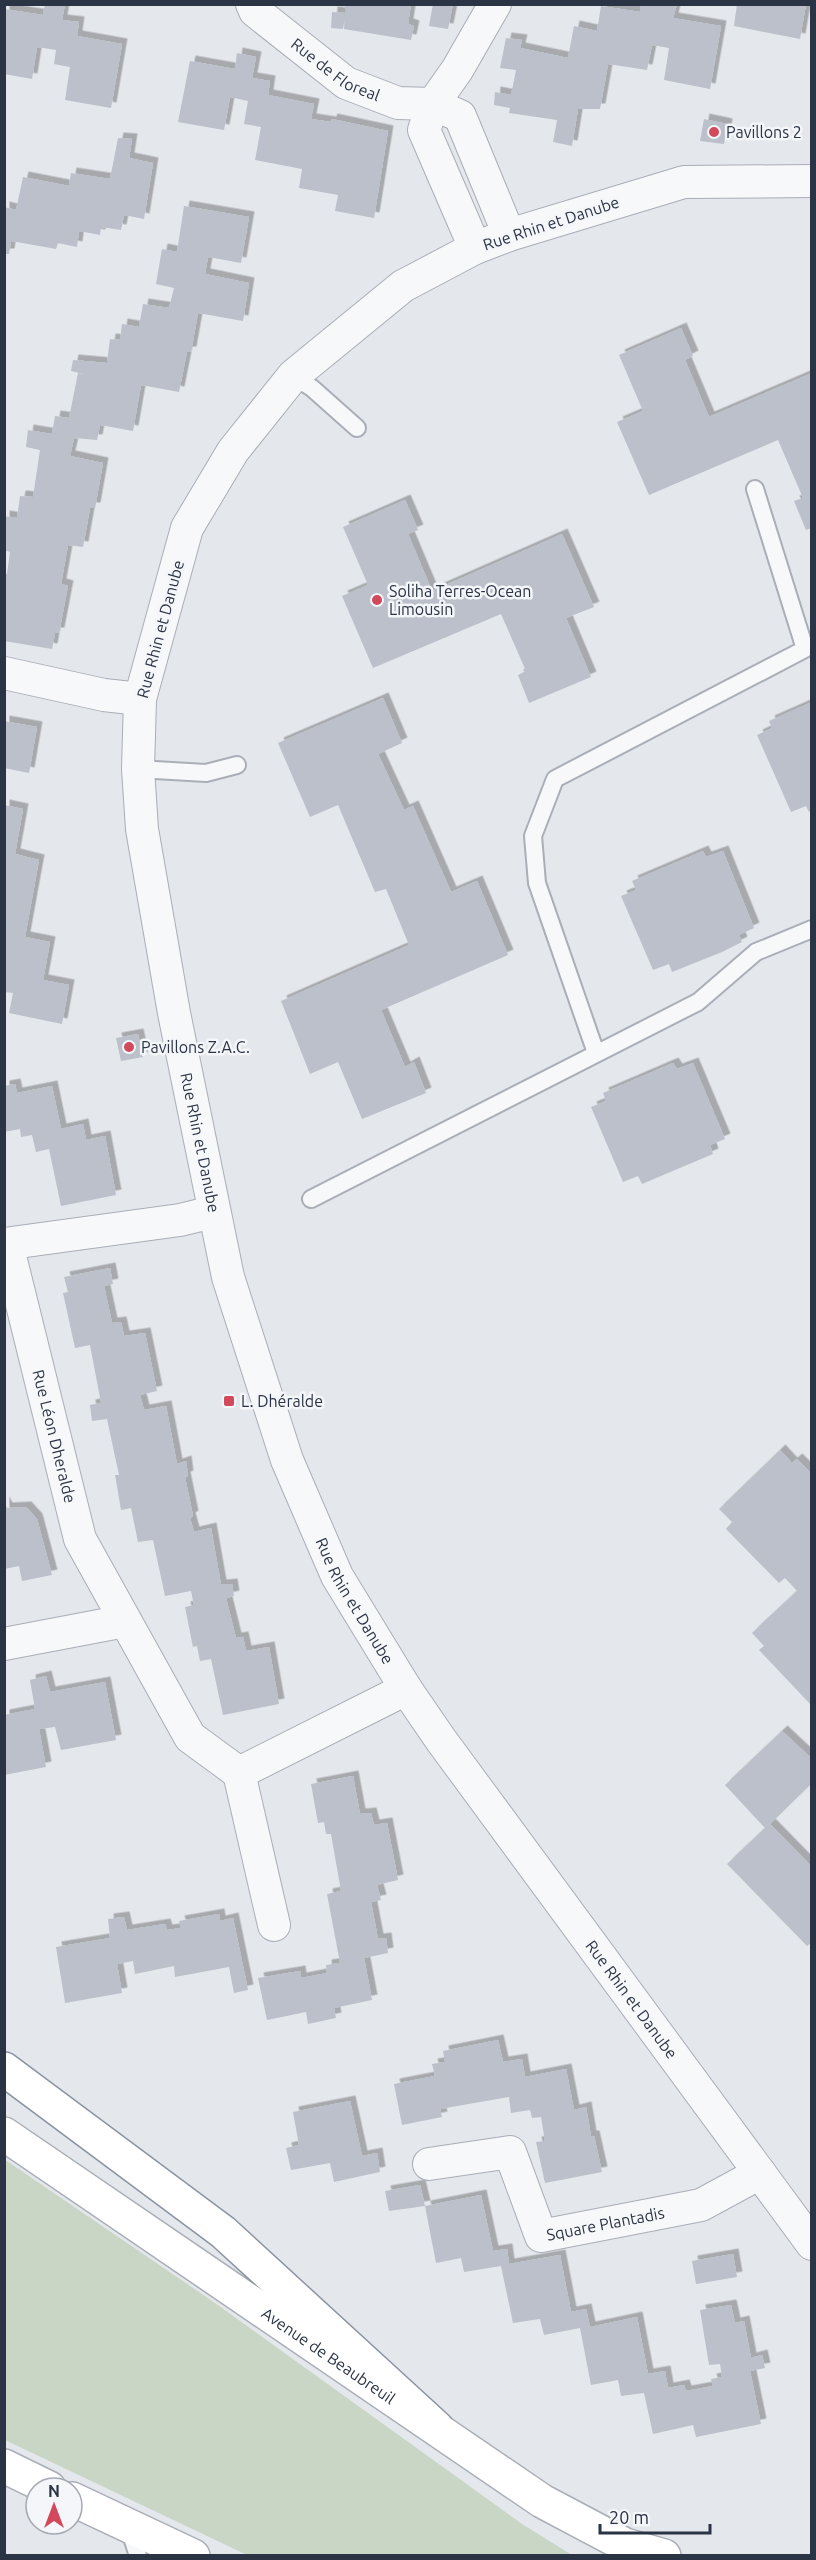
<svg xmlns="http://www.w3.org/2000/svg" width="816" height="2560" font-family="Ubuntu,sans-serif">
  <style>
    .green { fill: #c9d6c5 }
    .building { fill: #bbc0ca; filter: url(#shadow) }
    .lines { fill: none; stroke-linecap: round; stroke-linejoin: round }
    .service-casing { stroke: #a9aeb7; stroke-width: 20 }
    .minor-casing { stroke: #a9aeb7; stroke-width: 34 }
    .secondary-casing { stroke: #a9aeb7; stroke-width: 36 }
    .motorway-casing { stroke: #8b94a3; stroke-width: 36 }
    .service { stroke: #f7f8fa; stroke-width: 16 }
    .minor { stroke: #f7f8fa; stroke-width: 32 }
    .secondary { stroke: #fff; stroke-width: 33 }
    .motorway { stroke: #fff; stroke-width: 33 }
    .poi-dot { fill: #d1495b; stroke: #f4f6f9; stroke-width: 2 }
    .labels { text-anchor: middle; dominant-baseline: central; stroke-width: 5; stroke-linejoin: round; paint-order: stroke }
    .street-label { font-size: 16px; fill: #2b3445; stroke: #f4f6f9 }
    .poi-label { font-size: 16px; fill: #2b3445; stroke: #f4f6f9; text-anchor: start }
  </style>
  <defs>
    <filter id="shadow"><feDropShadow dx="5.5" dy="-5.5" stdDeviation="0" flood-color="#0004"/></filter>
  </defs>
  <rect width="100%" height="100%" fill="#e4e7ec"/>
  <path class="green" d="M4,2159L218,2305L522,2524L572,2555H247L5,2440Z"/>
  <path class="building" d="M45,4H65L62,20L79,22L77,36L122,44L111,108L65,100L70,67L54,64L56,50L37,47L32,79L4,74V9L43,15Z
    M345,4H411L408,24L414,26L411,40L344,29L345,16L343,29L331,28L332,12L345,13Z
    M433,4H453L448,29L429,26Z
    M641,4H677L673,18L721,26L710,89L664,80L669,48L652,45L647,70L608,64L600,109H578L572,146L553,142L557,120L509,113L510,108L494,105L495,92L511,95L516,70L500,68L506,38L522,40L520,48L568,58L574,26L597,31L601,6L640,12Z
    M737,4H806L800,39L734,26Z
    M237,53L256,57L252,78L270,81L268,95L314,104L311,119L331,122L332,119L388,131L374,218L335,211L338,195L299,188L302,169L255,160L261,127L244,124L248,101L230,97L224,130L178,122L190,61L235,69Z
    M704,119L727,124L724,144L700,141Z
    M118,138L132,139L129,158L153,163L144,219L124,215L121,230L101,227L100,235L79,231L77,247L58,243L56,249L11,241L9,254H4V207L16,210L23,177L69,186L71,173L110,179Z
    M184,206L249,217L241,263L208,257L205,274L249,283L243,321L198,313L191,352H187L179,392L141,385L133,431L100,425L97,440L74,438L70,456L103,463L95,508H90L83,547L68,545L61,584L68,586L59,633H55L52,649L4,641V574H7L10,552L4,550V516L17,518L20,496L33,497L40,450L26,447L28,430L52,434L55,416L69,418L78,373L92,376L71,371L73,360L107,363L110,339L120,340L122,324L139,327L143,304L169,308L174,288L156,284L162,249L177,252Z
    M681,328L693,356L685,360L709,417L812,373V528L806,530L794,501L803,498L778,440L649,495L617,422L643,411L619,355Z
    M405,500L418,530L408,534L432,591L562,534L594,607L566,618L591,677L529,703L518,675L526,671L501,614L373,668L342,596L368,585L343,527Z
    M383,698L402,743L378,754L404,810L413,806L451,892L477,881L508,955L381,1010L405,1067L414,1062L426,1093L362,1119L338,1062L310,1074L281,1001L409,945L386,889L375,892L338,805L310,817L278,743Z
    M812,702V810L809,812L806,806L791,812L757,735L772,728L769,721Z
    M4,721L37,727L29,773L4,768Z
    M4,805L23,809L15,854L39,860L25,937L50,942L43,980L69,985L62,1024L9,1013L13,993L4,992Z
    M703,851L706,857L723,851L754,928L739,935L742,942L722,952L672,972L669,964L653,970L621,896L636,890L632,881Z
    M138,1034L143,1057L121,1061L116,1038Z
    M673,1063L677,1069L693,1063L725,1139L710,1145L713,1154L642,1184L638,1176L623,1182L591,1107L606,1101L603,1093Z
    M15,1084L17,1093L52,1086L61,1129L83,1124L86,1140L105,1136L116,1195L61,1206L49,1149L36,1152L32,1135L21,1137L20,1129L4,1132V1086Z
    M110,1268L113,1284L104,1286L112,1323L121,1322L124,1336L145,1333L157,1391L140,1395L144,1410L166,1406L177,1464L186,1461L188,1476L185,1477L193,1516L190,1518L194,1532L211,1528L221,1585L232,1584L234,1596L226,1598L236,1638L243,1637L246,1651L269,1647L279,1704L223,1715L211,1659L200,1661L197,1646L193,1647L185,1607L194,1605L191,1591L165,1596L153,1540L138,1542L131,1508L121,1510L115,1475H119L107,1419L92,1421L90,1405L101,1403L90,1345L75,1348L63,1293L68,1292L64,1277Z
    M780,1450L792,1463L797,1459L812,1474V1706L759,1650L764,1646L752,1633L797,1591L785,1578L779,1583L726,1529L732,1522L719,1509Z
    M4,1502L7,1508L26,1507L37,1519L52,1575L22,1581L19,1566L4,1569Z
    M46,1676L50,1692L105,1682L116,1740L61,1750L55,1727L39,1729L46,1767L4,1775V1715L35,1709L30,1680Z
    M782,1731L812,1759V1783L770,1824L812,1867V1942L807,1946L727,1864L765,1828L725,1785Z
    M353,1776L360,1814L371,1813L374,1825L387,1823L398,1880L377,1885L381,1900L371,1902L378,1939L386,1938L388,1953L364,1958L372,2000L334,2008L336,2018L308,2024L306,2012L267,2020L258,1978L300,1971L301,1978L327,1973L326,1965L340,1963L327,1894L341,1891L331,1834H326L324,1822L318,1823L311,1784Z
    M219,1914L220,1921L233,1918L248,1990L234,1993L229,1967L175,1977L174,1966L135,1974L133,1961L117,1964L122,1993L65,2003L56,1947L110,1938L108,1919L124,1917L127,1930L165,1924L167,1930L181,1928L179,1921Z
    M498,2040L503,2062L522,2059L525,2077L566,2069L574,2110L586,2107L591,2136H594L602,2172L545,2183L536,2142L545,2141L541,2117L532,2118L530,2110L511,2113L509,2097L440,2109L442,2117L402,2125L394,2084L435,2076L432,2064L445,2062L443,2051Z
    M350,2101L362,2156L377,2153L380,2172L334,2182L330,2163L291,2170L286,2148L299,2145L293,2112Z
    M420,2185L425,2206L481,2195L493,2251L507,2249L509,2264L560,2255L571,2312L586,2309L590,2327L637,2317L648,2374L665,2371L668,2388L684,2385L686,2391L713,2386L711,2379L722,2377L720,2364L709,2365L700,2310L731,2305L735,2323L744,2321L751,2358L762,2355L765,2368L750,2371L761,2424L696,2437L693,2425L653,2434L644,2393L621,2396L618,2380L591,2385L580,2328L544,2335L540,2319L513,2323L501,2266L464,2272L461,2258L436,2263L425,2206L389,2211L385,2191Z
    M733,2254L737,2277L696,2284L692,2261Z"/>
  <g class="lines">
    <defs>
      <path id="service" d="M293,376L312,388L357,428
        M138,769L206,773L237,765
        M596,1053L537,883L533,836L555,779L805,649L755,489
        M311,1199L698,1002L756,952L812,929
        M129,2528L138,2556"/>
      <g id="minor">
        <path id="s1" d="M252,4L255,11L346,83L398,103L433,104L457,70L495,4"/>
        <path id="s2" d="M812,181L684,182L509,235L475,248L403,286L293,376L233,451L187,528L140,699L138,769L142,829L174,1013L228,1277L287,1460L337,1576L406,1689L441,1740L812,2244"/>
        <path d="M475,248L424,130L433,104L460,116L509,235"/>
        <path d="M4,673L104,695L140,699"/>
        <path d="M4,1244L180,1220L213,1212"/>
        <path id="s3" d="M7,1244L80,1539L190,1737L239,1773L406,1689"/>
        <path d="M4,1644L125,1621"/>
        <path d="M239,1773L274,1925"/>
        <path id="s4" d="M429,2164L510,2152L541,2236L701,2205L760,2173"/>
      </g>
      <g id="secondary">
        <path id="s5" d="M4,2134L542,2501L625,2545L664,2556"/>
        <path d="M4,2466L49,2488"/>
        <path d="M72,2499L193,2556"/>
      </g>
      <path id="motorway" d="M4,2069L223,2232L437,2428"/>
    </defs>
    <use href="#service" class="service-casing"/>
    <use href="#minor" class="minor-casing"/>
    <use href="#secondary" class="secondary-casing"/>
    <use href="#motorway" class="motorway-casing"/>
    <use href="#service" class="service"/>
    <use href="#minor" class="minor"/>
    <use href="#secondary" class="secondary"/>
    <use href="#motorway" class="motorway"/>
  </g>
  <g class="poi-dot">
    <circle cx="714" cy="132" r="6"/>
    <circle cx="377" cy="600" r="6"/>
    <circle cx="129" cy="1047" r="6"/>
    <rect x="223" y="1395" width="12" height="12" rx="3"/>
  </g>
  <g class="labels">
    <g class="street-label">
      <text stroke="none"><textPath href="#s1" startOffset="108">Rue de Floreal</textPath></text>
      <text transform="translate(551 223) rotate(-18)">Rue Rhin et Danube</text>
      <text transform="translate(160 629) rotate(-75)">Rue Rhin et Danube</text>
      <text stroke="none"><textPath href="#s2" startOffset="1383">Rue Rhin et Danube</textPath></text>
      <text stroke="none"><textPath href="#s3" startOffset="198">Rue Léon Dheralde</textPath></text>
      <text stroke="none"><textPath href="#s2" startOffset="1869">Rue Rhin et Danube</textPath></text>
      <text stroke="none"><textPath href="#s2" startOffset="2355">Rue Rhin et Danube</textPath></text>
      <text stroke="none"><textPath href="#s4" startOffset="237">Square Plantadis</textPath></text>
      <text stroke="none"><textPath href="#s5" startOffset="393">Avenue de Beaubreuil</textPath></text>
    </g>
    <g class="poi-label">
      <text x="726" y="132">Pavillons 2</text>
      <text x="389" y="591">Soliha Terres-Ocean<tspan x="389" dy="18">Limousin</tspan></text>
      <text x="141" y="1047">Pavillons Z.A.C.</text>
      <text x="241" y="1401">L. Dhéralde</text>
    </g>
  </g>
  <rect width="816" height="2560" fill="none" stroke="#2b3445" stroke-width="12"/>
  <g transform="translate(54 2506)"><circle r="28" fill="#f4f6f9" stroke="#a4a8b1" stroke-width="1.5"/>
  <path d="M0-4.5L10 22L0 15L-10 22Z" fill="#d1495b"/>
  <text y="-9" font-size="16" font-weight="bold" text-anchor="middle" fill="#2b3445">N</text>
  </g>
  <path d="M600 2524v9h110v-9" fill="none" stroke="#2b3445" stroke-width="3"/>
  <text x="609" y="2524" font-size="18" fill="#2b3445" stroke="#f4f6f9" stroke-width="4.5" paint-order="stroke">20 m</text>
</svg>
